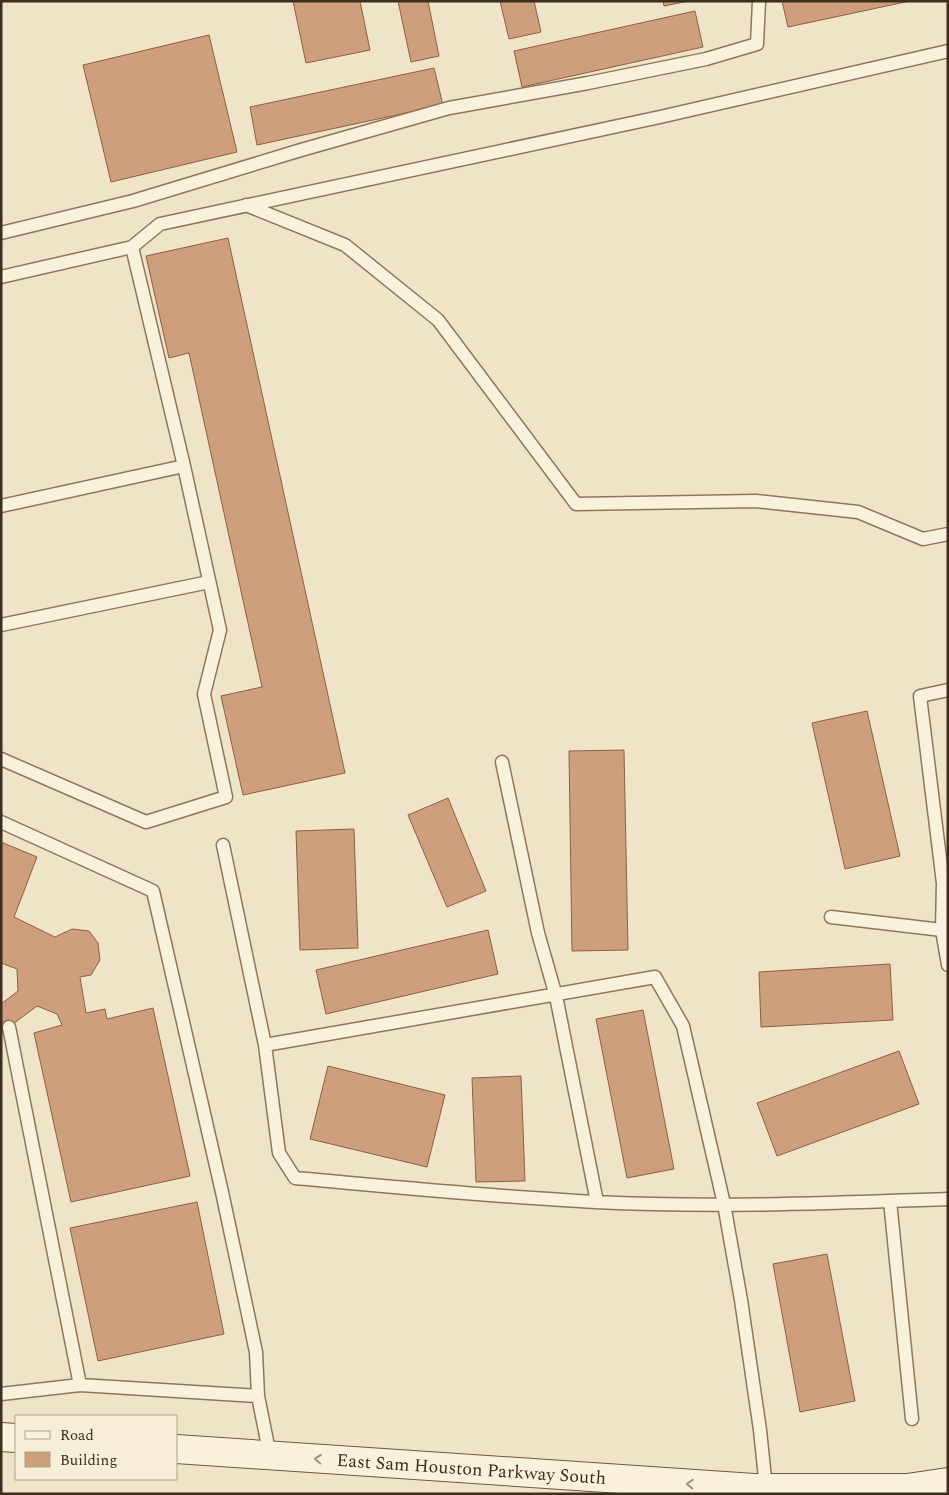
<svg xmlns="http://www.w3.org/2000/svg" width="949" height="1495" font-family="Spectral,serif">
  <style>
    .building { fill: #cf9f7d; stroke: #8d5f41 }
    .lines { fill: none; stroke-linecap: round; stroke-linejoin: round }
    .lane-casing { stroke: #8d765c; stroke-width: 15 }
    .secondary-casing { stroke: #6f573f; stroke-width: 30 }
    .lane { stroke: #faf1dc; stroke-width: 12 }
    .secondary { stroke: #faf1dc; stroke-width: 28 }
    .oneway { stroke: #9c907e }
    .labels { text-anchor: middle; dominant-baseline: central; stroke-width: 5; stroke-linejoin: round; paint-order: stroke }
    .street-label { font-size: 18px; fill: #3d2e20; stroke: #f7eed8 }
  </style>
  <rect width="100%" height="100%" fill="#f0e4c8"/>
  <path class="building" d="M293,1H360L370,50L306,63Z
    M398,1H428L439,56L411,62Z
    M500,1H534L541,32L509,39Z
    M663,1H689L664,6Z
    M782,1H910L788,27Z
    M695,11L703,47L522,87L514,51Z
    M209,35L237,152L111,182L83,65Z
    M434,68L443,105L257,145L250,107Z
    M228,238L345,773L243,795L221,696L262,687L189,353L169,358L146,256Z
    M867,711L900,856L845,869L812,723Z
    M624,750L628,950L572,951L569,751Z
    M448,798L486,891L447,907L408,815Z
    M354,829L358,948L300,950L296,831Z
    M1,842L37,857L14,917L55,937L72,929L89,931L98,943L100,960L91,975L80,977L86,1013L105,1009L107,1019L153,1008L190,1176L71,1202L34,1033L62,1025L57,1014L37,1006L1,1033V1004L18,991L17,969L1,963Z
    M488,930L498,974L326,1014L316,970Z
    M890,964L893,1020L761,1027L759,972Z
    M643,1010L674,1169L627,1178L596,1019Z
    M899,1051L919,1104L777,1156L757,1103Z
    M328,1066L445,1095L427,1167L310,1139Z
    M521,1076L525,1181L476,1182L472,1078Z
    M197,1202L224,1334L98,1361L70,1228Z
    M827,1254L855,1401L800,1412L773,1264Z"/>
  <g class="lines">
    <defs>
      <path id="lane" d="M246,205L345,245L438,320L576,504L756,501L858,512L923,539L948,534
        M1,233L133,201L301,150L449,108L588,83L706,59L757,44L759,1
        M1,277L132,247L160,224L660,117L948,51
        M1,506L184,466
        M1,625L209,582
        M948,690L920,696L943,883L942,930L948,965
        M1,759L146,822L226,797L204,694L220,630L184,466L132,247
        M502,762L538,933L556,996L597,1202
        M1,822L153,891L222,1192L256,1352L258,1396L270,1456
        M223,845L265,1045L279,1153L295,1178C395,1187 495,1197 596,1202C713,1208 831,1203 948,1199
        M831,917L942,930L948,929
        M9,1027L80,1385
        M265,1045L655,977L683,1026L724,1204L741,1300L760,1430L766,1488
        M890,1201L912,1419
        M1,1394L80,1385L258,1396"/>
      <g id="secondary">
        <path d="M1,1437L16,1438"/>
        <path id="s1" d="M176,1449L754,1488H907L948,1482"/>
      </g>
    </defs>
    <use href="#lane" class="lane-casing"/>
    <use href="#secondary" class="secondary-casing"/>
    <use href="#lane" class="lane"/>
    <use href="#secondary" class="secondary"/>
  </g>
  <defs><path id="oneway-chevron" d="M-2-3.5L2.5 0L-2 3.5" fill="none" stroke-width="1.6" stroke-linecap="round" stroke-linejoin="round" transform="scale(1.25)"/></defs>
  <g class="oneway">
    <use href="#oneway-chevron" transform="translate(318 1459) rotate(-176)"/>
    <use href="#oneway-chevron" transform="translate(690 1484) rotate(-176)"/>
  </g>
  <g class="labels">
    <g class="street-label">
      <text stroke="none"><textPath href="#s1" startOffset="296">East Sam Houston Parkway South</textPath></text>
    </g>
  </g>
  <rect width="949" height="1495" fill="none" stroke="#3d2e20" stroke-width="5"/>
  <rect x="15" y="1415" width="162" height="65" fill="#f7eed8" stroke="#ada18e"/>
  <rect x="25" y="1431" width="25" height="8" fill="#faf1dc" stroke="#ada18e"/>
  <text x="60" y="1440" font-size="15" fill="#3d2e20">Road</text>
  <rect x="25" y="1452" width="25" height="15" fill="#cf9f7d" stroke="#ada18e"/>
  <text x="60" y="1465" font-size="15" fill="#3d2e20">Building</text>
</svg>
